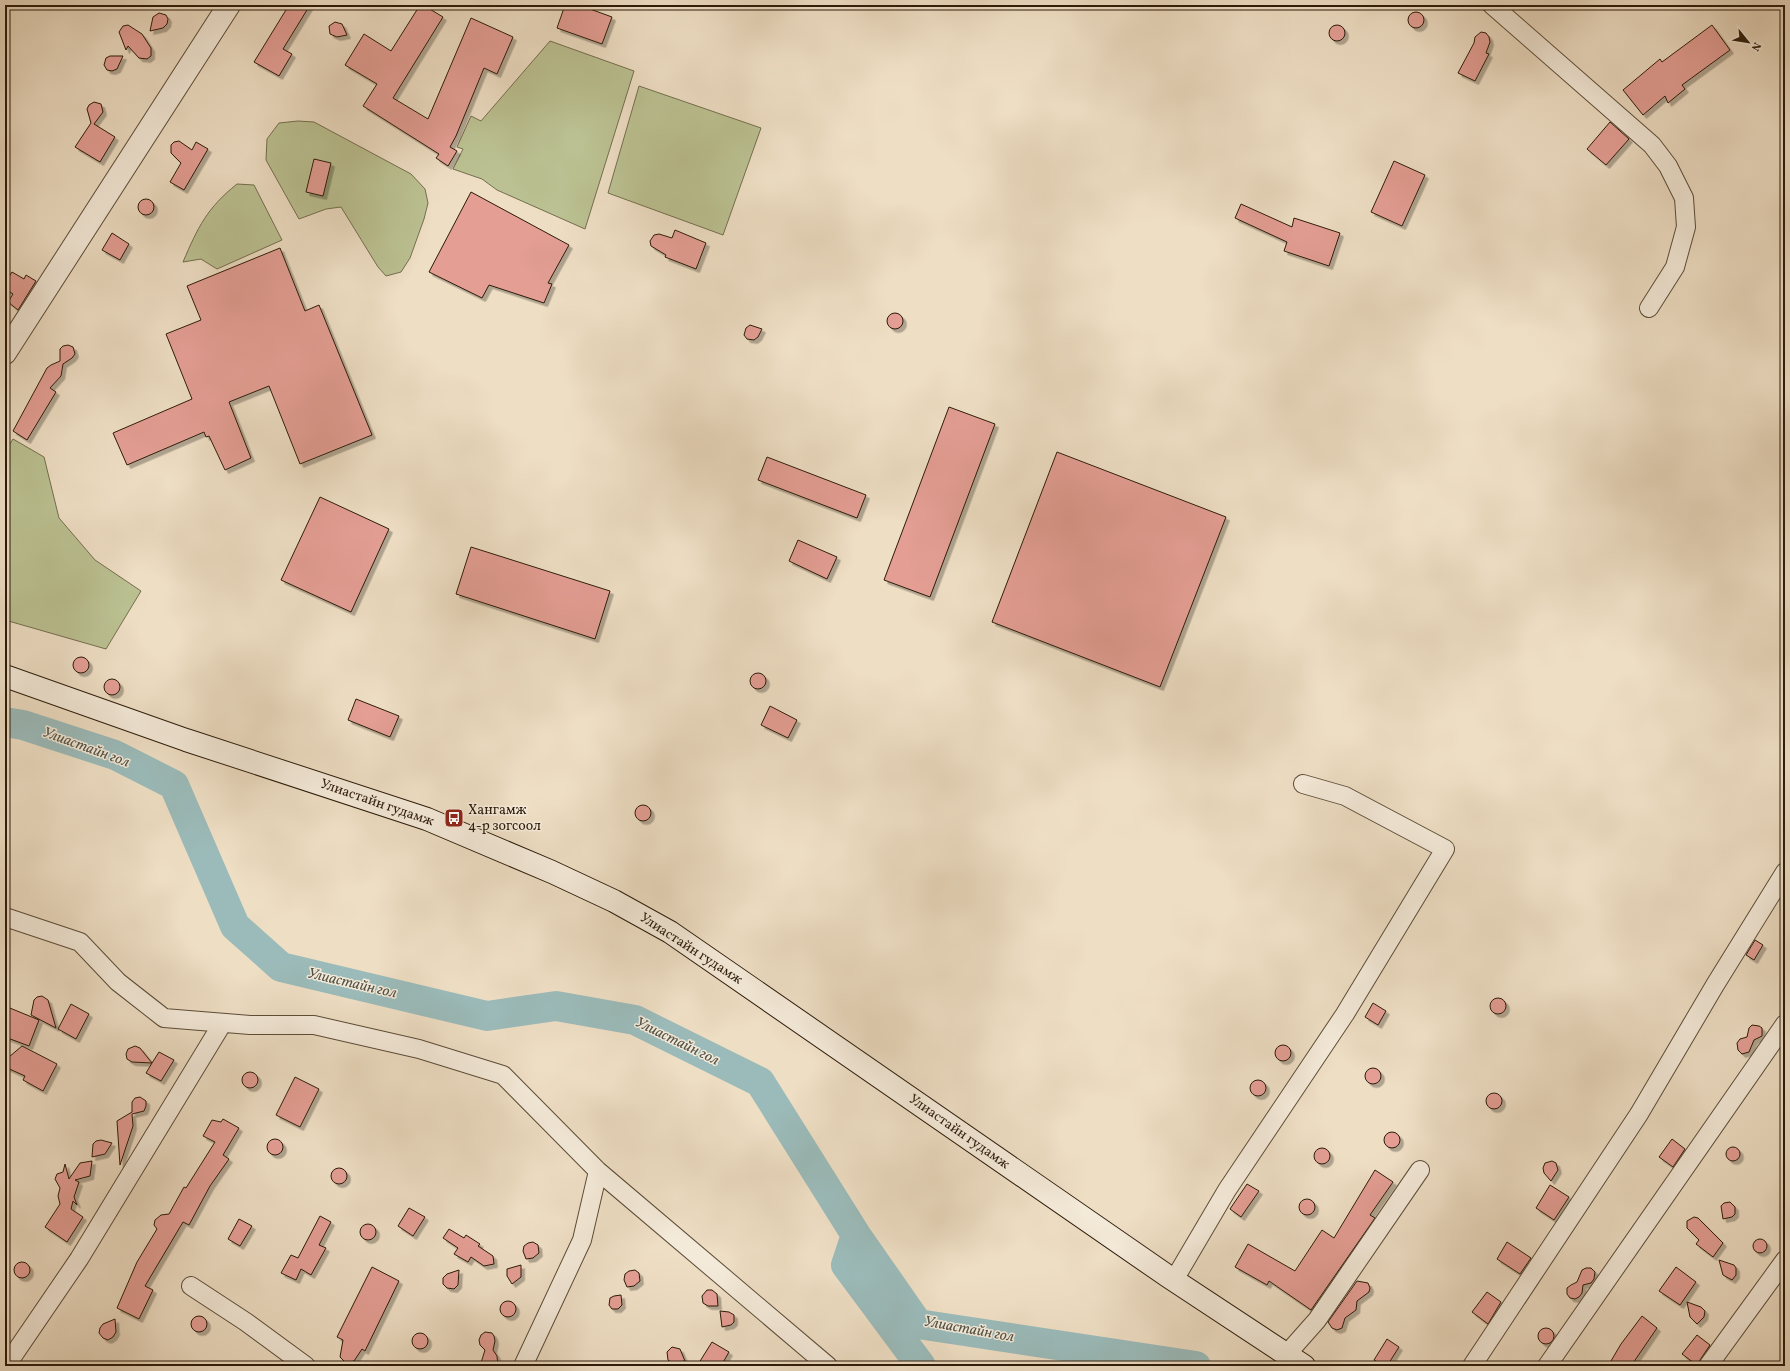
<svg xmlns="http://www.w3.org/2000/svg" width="1790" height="1371" font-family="Vollkorn,serif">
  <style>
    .green { fill: #bbc192; stroke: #746e4e }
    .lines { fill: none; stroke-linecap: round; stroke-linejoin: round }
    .river { stroke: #9bbbba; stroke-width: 30 }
    .building { fill: #e49e94; stroke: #2c1b0a; filter: url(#shadow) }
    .minor-casing { stroke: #5c4c38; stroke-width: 20 }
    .tertiary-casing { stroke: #5c4c38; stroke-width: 24 }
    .secondary-casing { stroke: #2c1b0a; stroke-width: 24 }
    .minor { stroke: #f4ead9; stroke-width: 18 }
    .tertiary { stroke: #f4ead9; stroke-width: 22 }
    .secondary { stroke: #f4ead9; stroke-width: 22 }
    .labels { text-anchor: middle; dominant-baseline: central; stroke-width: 3; stroke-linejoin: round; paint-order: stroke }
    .street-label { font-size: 14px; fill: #2c1b0a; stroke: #f4ead9 }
    .poi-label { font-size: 14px; fill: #2c1b0a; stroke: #f4ead9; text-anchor: start }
    .water-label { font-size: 15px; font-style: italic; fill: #535348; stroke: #f4ead9 }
  </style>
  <defs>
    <filter id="shadow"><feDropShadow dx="3.5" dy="3.5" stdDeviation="0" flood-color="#0004"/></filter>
  </defs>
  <rect width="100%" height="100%" fill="#eedec4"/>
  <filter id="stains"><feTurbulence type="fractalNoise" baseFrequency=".005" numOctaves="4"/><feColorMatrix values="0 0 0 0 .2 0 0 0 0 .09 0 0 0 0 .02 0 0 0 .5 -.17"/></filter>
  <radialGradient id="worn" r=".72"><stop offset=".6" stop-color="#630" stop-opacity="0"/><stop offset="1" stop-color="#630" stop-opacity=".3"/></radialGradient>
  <path class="green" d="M550,41L634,71L585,229L497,190L482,179L453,169L463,149L457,147L471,116L481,121Z
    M639,86L761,128L723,235L608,193Z
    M298,121L314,122L411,174L425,189L428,203L424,219L410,258L401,272L386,276L378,267L341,207L326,209L299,219L266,160L267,139L279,123Z
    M237,184L254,185L282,240L217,269L201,259L183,262C198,227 207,208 237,184Z
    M13,439L44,457L59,518L95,560L141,591L106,649L5,620V452Z"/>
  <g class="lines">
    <path class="river" d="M5,722L23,725L115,755L174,785L235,926L281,967L487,1016L556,1006L635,1020L760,1082L856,1235L918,1324L1196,1366
      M856,1235L846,1265L921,1366"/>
  </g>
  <path class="building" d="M289,5H310L283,49L292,54L279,76L254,62Z
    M420,5H423L443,17L393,98L428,119L471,18L513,37L497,74L484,68L456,136L450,147L457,151L448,166L436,158L439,154L363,106L377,84L345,65L364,34L391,51Z
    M565,5H579L612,17L602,44L557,28Z
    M1408 20a8 8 0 1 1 16 0a8 8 0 1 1-16 0Z
    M159,13L166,15L168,19L167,24L163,28L150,31L153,17Z
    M335,22L342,24L347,35L337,37L330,34L329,26Z
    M128,25L142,34L151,48V56L147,59L139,58L128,46L126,50L119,32L123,26Z
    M1712,25L1730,50L1682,85L1685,89L1668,103L1665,96L1643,115L1623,90L1660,59L1662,62Z
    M1329 33a8 8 0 1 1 16 0a8 8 0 1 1-16 0Z
    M1481,32L1486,33L1489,37L1490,42L1486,53L1489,54L1475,81L1458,73L1474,43L1475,37Z
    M110,56H123L117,69L112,71L107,70L104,65L106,58Z
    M94,102L101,104L103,112L94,124L115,137L100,162L75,147L91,123L87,109L89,105Z
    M1610,122L1629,139L1606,165L1587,149Z
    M179,141L192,150L196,142L208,149L184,190L170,182L181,163L171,153V145L174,142Z
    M314,159L331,163L323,196L306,192Z
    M1394,161L1425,175L1402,226L1371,212Z
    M471,192L569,245L548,283L552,284L544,303L489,285L482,298L429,272Z
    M138 207a8 8 0 1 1 16 0a8 8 0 1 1-16 0Z
    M1241,204L1292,227L1294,218L1340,233L1329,266L1284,251L1287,242L1235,218Z
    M675,230L706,243L696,269L665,257L666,255L651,246L650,241L654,235L659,234L672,238Z
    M112,233L129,244L120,260L102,250Z
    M280,248L305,311L319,305L372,435L300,464L269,386L229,402L251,458L225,470L209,436L206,437L204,432L127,465L113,433L192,399L166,334L201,320L187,286Z
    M12,272L24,279L26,275L36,281L18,310L8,302L13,294L5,289V283Z
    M887 321a8 8 0 1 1 16 0a8 8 0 1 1-16 0Z
    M750,325L762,329L758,337L754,340L747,339L744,335L746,328Z
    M68,345L73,347L75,354L72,358L63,364L61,376L50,388L56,392L27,440L13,431L47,368L51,365L60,361V349L63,346Z
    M949,407L995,424L930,597L884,580Z
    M1057,452L1226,517L1160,687L992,622Z
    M767,457L866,495L857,518L758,480Z
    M320,497L389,529L351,612L281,580Z
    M798,540L837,557L827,579L789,561Z
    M471,547L610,591L595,639L456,594Z
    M73 665a8 8 0 1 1 16 0a8 8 0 1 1-16 0Z
    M750 681a8 8 0 1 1 16 0a8 8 0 1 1-16 0Z
    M104 687a8 8 0 1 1 16 0a8 8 0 1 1-16 0Z
    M356,699L399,716L390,737L348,720Z
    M770,706L797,720L788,738L761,725Z
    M635 813a8 8 0 1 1 16 0a8 8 0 1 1-16 0Z
    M1755,940L1763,945L1754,960L1746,955Z
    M42,996L48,1000L56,1028L31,1015L34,1000L37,997Z
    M1490 1006a8 8 0 1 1 16 0a8 8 0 1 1-16 0Z
    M1373,1003L1386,1011L1378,1025L1365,1017Z
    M71,1004L89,1014L76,1039L58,1029Z
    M5,1006L39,1020L29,1046L5,1037Z
    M1752,1025L1759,1026L1762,1028V1036L1754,1040L1749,1052L1742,1054L1738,1050L1737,1043L1740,1039L1747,1037L1749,1028Z
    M1275 1053a8 8 0 1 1 16 0a8 8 0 1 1-16 0Z
    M22,1046L57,1064L43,1091L23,1080L25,1076L5,1067L9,1057Z
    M135,1046L140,1048L152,1063L159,1052L174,1060L161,1081L146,1073L152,1063L132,1062L127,1059L126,1054L128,1049Z
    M1365 1076a8 8 0 1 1 16 0a8 8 0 1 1-16 0Z
    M242 1080a8 8 0 1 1 16 0a8 8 0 1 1-16 0Z
    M295,1077L319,1089L300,1127L276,1115Z
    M1250 1088a8 8 0 1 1 16 0a8 8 0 1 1-16 0Z
    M1486 1101a8 8 0 1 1 16 0a8 8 0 1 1-16 0Z
    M140,1097L146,1101V1106L144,1111L132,1114L133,1126L120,1165L117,1121L132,1112V1102L135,1098Z
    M223,1119L239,1128L223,1155L229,1159L210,1186L189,1225L183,1222L145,1286L153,1290L139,1319L117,1308L137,1262L157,1229L154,1225L155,1220L161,1215L169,1214L184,1187L186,1188L215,1142L203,1136L212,1120L221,1122Z
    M1384 1140a8 8 0 1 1 16 0a8 8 0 1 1-16 0Z
    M267 1147a8 8 0 1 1 16 0a8 8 0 1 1-16 0Z
    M1672,1139L1685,1149L1673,1167L1659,1157Z
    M101,1140L112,1143L105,1154L92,1157L93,1144L96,1141Z
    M1726 1154a7 7 0 1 1 14 0a7 7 0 1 1-14 0Z
    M1314 1156a8 8 0 1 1 16 0a8 8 0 1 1-16 0Z
    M92,1161L90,1176L75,1180L79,1182L74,1197L77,1205L73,1201L71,1209L83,1217L67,1242L45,1227L60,1204L58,1196L60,1188L55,1179L57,1174L63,1172L65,1164L69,1179L80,1163Z
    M1552,1161L1556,1163L1558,1170L1551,1181L1544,1173L1543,1168L1545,1163Z
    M331 1176a8 8 0 1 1 16 0a8 8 0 1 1-16 0Z
    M1375,1170L1393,1182L1370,1215L1375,1218L1311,1310L1269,1281L1267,1285L1235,1267L1248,1244L1295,1271L1322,1230L1334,1238Z
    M1247,1184L1259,1191L1241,1217L1230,1209Z
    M1550,1185L1569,1197L1554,1220L1536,1208Z
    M1299 1207a8 8 0 1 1 16 0a8 8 0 1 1-16 0Z
    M1730,1202L1735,1207V1214L1732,1217L1723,1219L1721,1206L1724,1203Z
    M409,1208L425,1217L413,1236L398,1226Z
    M320,1216L331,1222L319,1245L326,1248L311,1275L301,1269L296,1280L281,1273L291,1255L298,1258Z
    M1694,1217L1698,1218L1723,1243L1713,1257L1696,1244L1699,1240L1687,1228V1221Z
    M239,1219L252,1226L240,1246L228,1239Z
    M360 1232a8 8 0 1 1 16 0a8 8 0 1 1-16 0Z
    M449,1229L464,1238L466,1235L480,1244L478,1246L493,1256L494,1264L484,1266L471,1257L468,1262L454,1254L458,1248L443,1238Z
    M1753 1246a7 7 0 1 1 14 0a7 7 0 1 1-14 0Z
    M533,1242L538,1245L539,1253L533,1258L526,1259L523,1251L524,1246L528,1243Z
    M1507,1242L1531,1258L1520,1274L1497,1259Z
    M1719,1260L1734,1265L1736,1268V1275L1732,1280L1723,1275Z
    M14 1270a8 8 0 1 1 16 0a8 8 0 1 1-16 0Z
    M521,1265V1277L512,1284L507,1276V1269Z
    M372,1267L399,1281L365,1351L362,1349L354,1361L346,1363L340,1357L343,1340L337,1337Z
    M1676,1267L1696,1282L1680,1305L1659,1291Z
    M1586,1268H1591L1595,1272L1594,1279L1591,1283L1583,1285L1582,1293L1579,1297L1575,1299L1570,1298L1567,1294V1288L1571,1285L1577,1282L1582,1270Z
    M459,1270L458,1285L454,1289L447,1288L443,1284V1278L447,1274Z
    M635,1270L639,1273L640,1281L634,1286L627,1287L624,1280L625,1274L629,1271Z
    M1357,1281L1368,1283L1370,1288L1369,1292L1357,1301L1356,1310L1345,1318L1342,1328L1337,1330L1332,1328L1328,1322Z
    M707,1290H712L717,1294L718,1306H708L703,1303L702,1296Z
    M1487,1292L1501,1302L1488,1324L1472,1312Z
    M621,1295L622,1305L618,1309H612L609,1305L610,1298L614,1296Z
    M500 1309a8 8 0 1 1 16 0a8 8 0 1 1-16 0Z
    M1687,1302L1701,1307L1705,1311L1704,1317L1697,1324L1690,1317Z
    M720,1311L729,1312L734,1315V1322L731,1325L722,1327Z
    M191 1324a8 8 0 1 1 16 0a8 8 0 1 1-16 0Z
    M1642,1316L1657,1328L1631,1366H1608L1621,1344Z
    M115,1319L116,1332L113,1337L108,1340L103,1338L99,1333L100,1328L103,1324Z
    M1538 1336a8 8 0 1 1 16 0a8 8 0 1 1-16 0Z
    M485,1332L492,1333L494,1336L495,1341L493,1350L497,1356L498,1366H480L485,1350L480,1345L479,1340L481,1335Z
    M412 1341a8 8 0 1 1 16 0a8 8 0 1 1-16 0Z
    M1697,1335L1710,1345L1700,1360L1698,1366L1682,1354Z
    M1387,1339L1399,1347L1387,1366H1384L1374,1360Z
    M712,1342L729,1352L721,1366H697Z
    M672,1347L680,1349L685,1361L672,1363L668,1360L667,1352Z"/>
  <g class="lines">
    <defs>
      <path id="minor" d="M1492,5L1652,145L1668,166L1684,198L1686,227L1675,267L1649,308
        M5,917L80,942L118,982L164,1018L250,1025H314L419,1049L503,1075L598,1171L828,1366
        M1174,1280L1227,1190L1345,1014L1445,849L1345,796L1303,784
        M191,1286L246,1322L306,1366
        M1286,1355L1317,1320L1420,1170
        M6,1366L79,1259L222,1024
        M523,1366L582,1240L598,1171
        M1472,1366L1639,1114L1715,985L1785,872
        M1547,1366L1785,1024
        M1708,1366L1785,1260"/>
      <path id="tertiary" d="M5,353L229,5"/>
      <path id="secondary" d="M5,676L186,740L427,819L552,872L614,901L670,932L1169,1277L1304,1366"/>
    </defs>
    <use href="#minor" class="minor-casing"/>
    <use href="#tertiary" class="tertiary-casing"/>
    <use href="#secondary" class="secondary-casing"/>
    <use href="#minor" class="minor"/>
    <use href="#tertiary" class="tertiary"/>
    <use href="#secondary" class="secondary"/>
  </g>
  <defs>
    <symbol id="bus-square" viewBox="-11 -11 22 22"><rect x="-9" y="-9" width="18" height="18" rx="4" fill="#8f2418" stroke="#f4ead9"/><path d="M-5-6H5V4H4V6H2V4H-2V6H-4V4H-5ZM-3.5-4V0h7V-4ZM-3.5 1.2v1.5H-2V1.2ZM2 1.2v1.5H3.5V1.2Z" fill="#fff"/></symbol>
  </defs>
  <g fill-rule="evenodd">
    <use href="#bus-square" x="443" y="807" width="22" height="22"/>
  </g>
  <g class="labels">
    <g class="street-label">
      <text transform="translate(377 803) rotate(19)">Улиастайн гудамж</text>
      <text transform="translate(691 949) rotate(33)">Улиастайн гудамж</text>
      <text transform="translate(959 1132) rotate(35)">Улиастайн гудамж</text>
    </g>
    <g class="poi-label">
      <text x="468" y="810">Хангамж<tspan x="468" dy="16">4-р зогсоол</tspan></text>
    </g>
    <g class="water-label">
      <text transform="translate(86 748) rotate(20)">Улиастайн гол</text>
      <text transform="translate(352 984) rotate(13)">Улиастайн гол</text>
      <text transform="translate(677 1042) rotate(26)">Улиастайн гол</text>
      <text transform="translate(969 1330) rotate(10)">Улиастайн гол</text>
    </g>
  </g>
  <rect width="1790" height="1371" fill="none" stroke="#eedec4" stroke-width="20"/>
  <rect x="6" y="6" width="1778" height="1359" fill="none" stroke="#2c1b0a" stroke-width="2"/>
  <rect x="10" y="10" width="1770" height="1351" fill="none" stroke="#2c1b0a"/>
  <g transform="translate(1748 42) rotate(120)" stroke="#f4ead9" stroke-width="3" paint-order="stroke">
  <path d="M0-3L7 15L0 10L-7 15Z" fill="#2c1b0a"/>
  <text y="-6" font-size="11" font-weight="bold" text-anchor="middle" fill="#2c1b0a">N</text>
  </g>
  <rect width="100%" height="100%" filter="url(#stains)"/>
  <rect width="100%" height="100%" fill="url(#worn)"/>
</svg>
